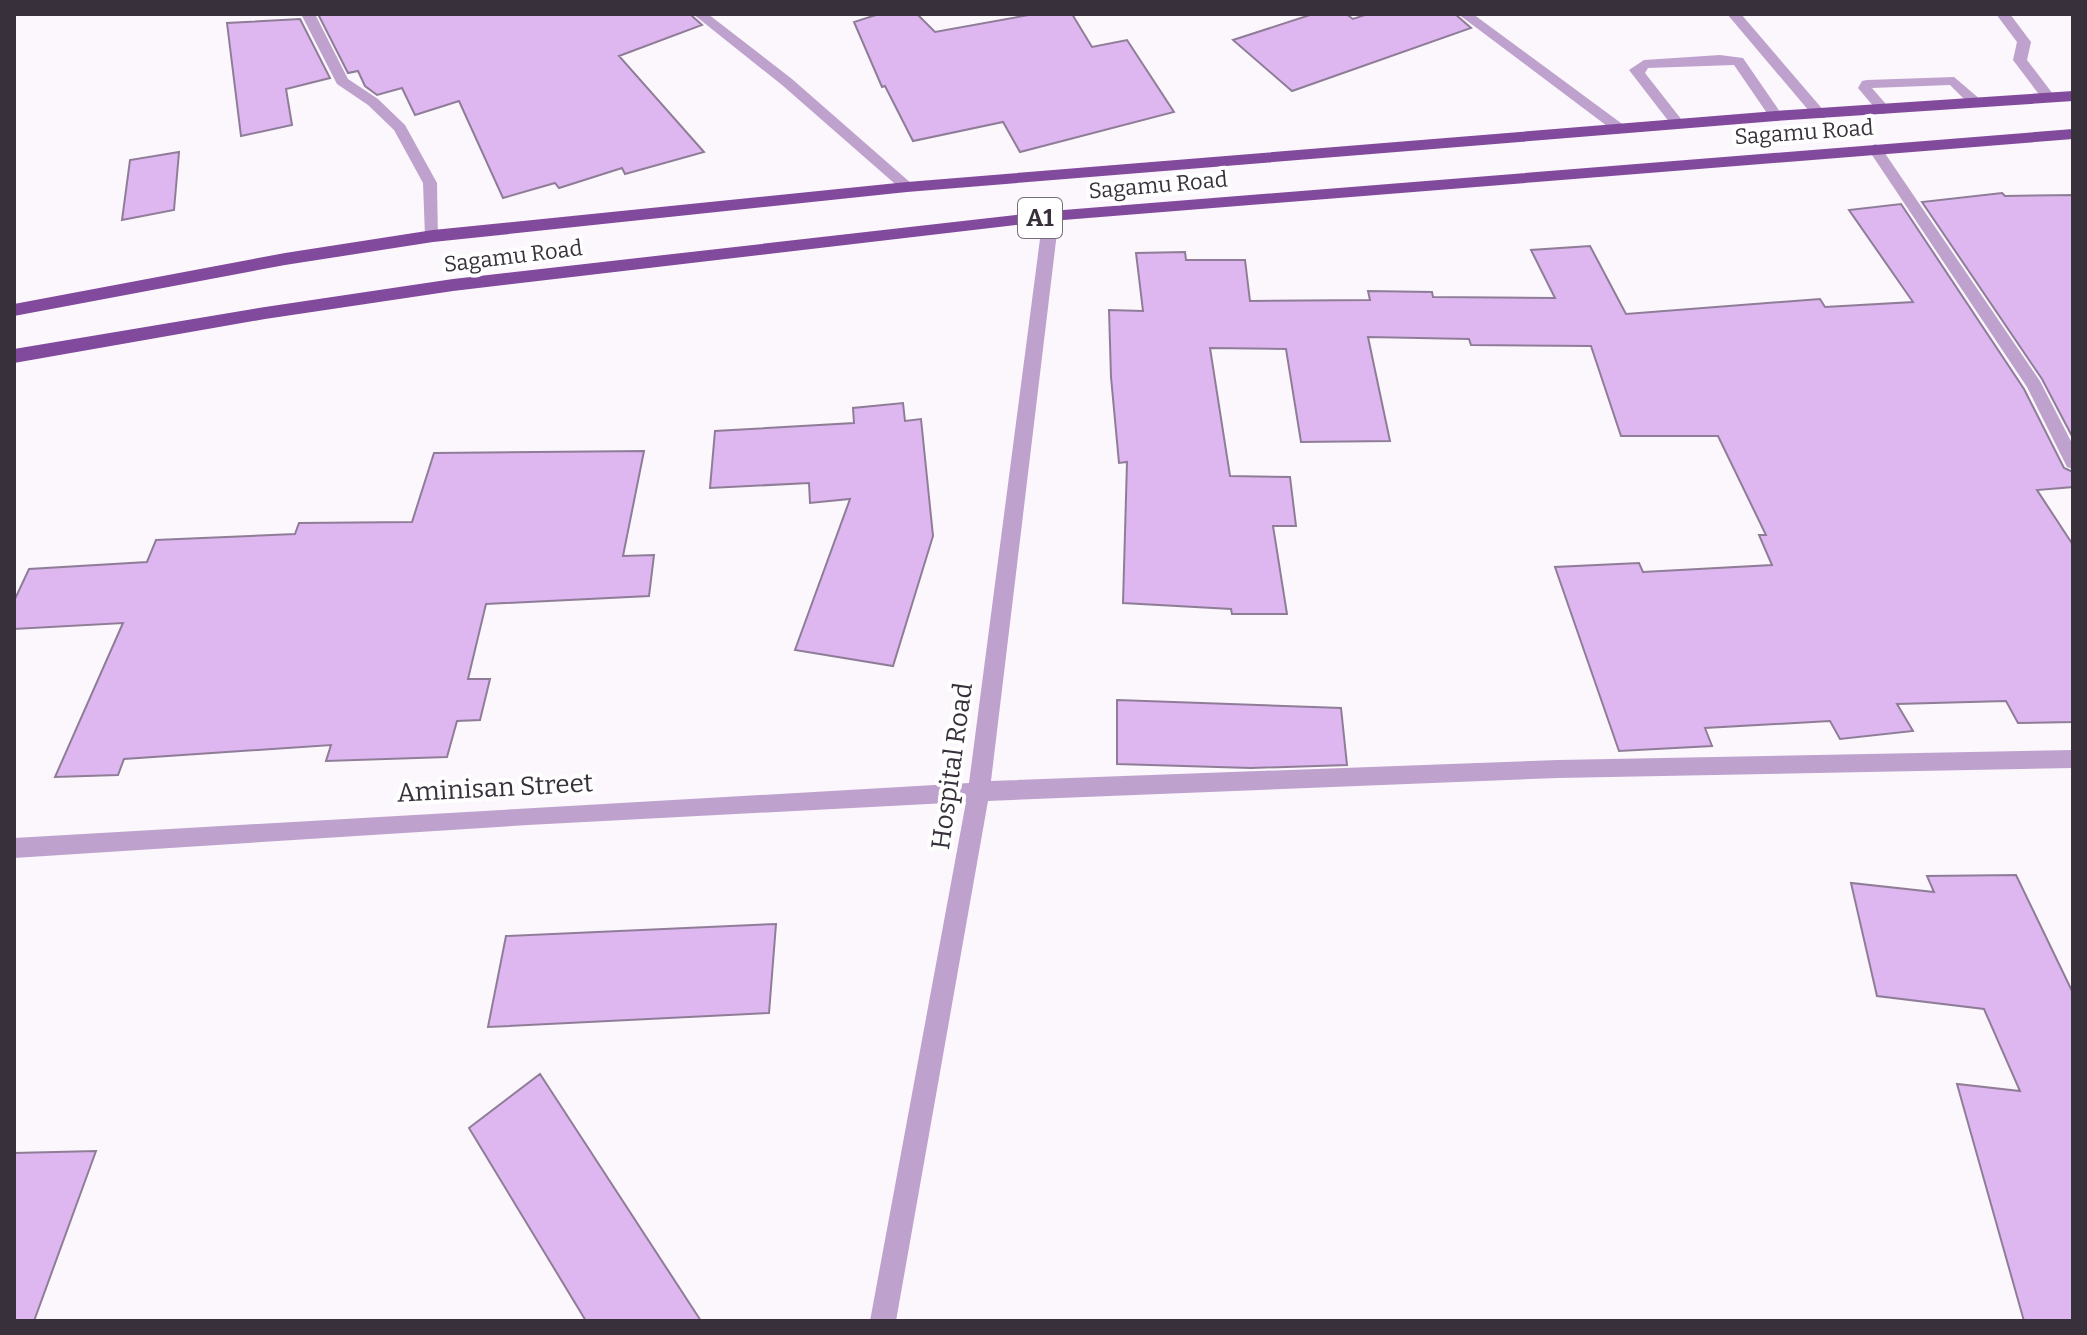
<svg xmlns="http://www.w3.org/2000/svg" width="2087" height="1335" font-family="Bitter,serif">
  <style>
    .building { fill: #deb7f1; stroke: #8f7d98; stroke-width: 2 }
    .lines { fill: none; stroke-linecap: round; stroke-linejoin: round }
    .service { fill: #bea2cd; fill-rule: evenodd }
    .minor { fill: #bea2cd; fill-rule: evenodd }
    .trunk { fill: #824a9c; fill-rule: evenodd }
    .labels { text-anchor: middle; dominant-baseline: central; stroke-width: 8; stroke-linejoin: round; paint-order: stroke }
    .far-street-label { font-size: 22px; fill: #38313c; stroke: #fff }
    .shield { fill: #fff; stroke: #746f76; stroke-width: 2 }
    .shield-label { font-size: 24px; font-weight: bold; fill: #38313c }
    .street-label { font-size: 26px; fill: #38313c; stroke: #fff }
  </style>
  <rect width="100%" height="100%" fill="#fbf7fd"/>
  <path class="building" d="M318,14H690L702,25L619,56L704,152L625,174L622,168L559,188L555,183L503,198L459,101L415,115L402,88L377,95L365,86L358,71L348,73Z
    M879,14H917L935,32L1034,14H1072L1092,47L1127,40L1174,112L1020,152L1003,122L913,141L885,86L882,87L854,22Z
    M1313,14H1346L1353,19L1368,14H1455L1471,28L1292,91L1233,40Z
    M300,19L330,78L286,89L292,125L241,136L227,23Z
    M179,152L174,210L122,220L130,160Z
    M2002,193L2005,196L2073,195V438L2042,379L1922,202Z
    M1901,204L2024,389L2064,468L2073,472V487L2037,490L2073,545V722L2018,723L2006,701L1897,704L1913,731L1840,739L1830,721L1705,728L1712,746L1619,751L1555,567L1639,563L1643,572L1772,565L1759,535H1766L1718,436H1621L1591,346L1471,345L1469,339L1368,337L1390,441L1301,442L1286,349L1210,348L1230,476L1290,477L1296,526H1273L1287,614H1232L1231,609L1123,603L1127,462L1119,463L1111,377L1109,310L1143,311L1136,253L1185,252L1186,260H1245L1250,301L1370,300L1368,291L1432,292L1433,297L1555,298L1531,250L1590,246L1626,314L1820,299L1825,307L1913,302L1849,210Z
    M903,403L905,421L921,419L933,536L893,666L795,650L850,499L810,503L809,483L710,488L715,431L854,423L853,408Z
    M644,451L623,556L654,555L649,596L486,604L468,679H490L480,720L457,721L447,757L326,761L331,745L124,759L118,775L55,777L123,623L14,629V601L29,569L147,562L156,540L295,534L299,523L412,522L434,453Z
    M1117,700L1341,708L1347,765L1251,768L1117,764Z
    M2016,875L2073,993V1321H2024L1957,1084L2020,1091L1984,1009L1877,996L1851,883L1934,892L1927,876Z
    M776,924L769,1013L488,1027L506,936Z
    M540,1074L701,1321H586L469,1128Z
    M96,1151L34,1321H14V1153Z"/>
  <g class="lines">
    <path class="service" d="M1996,14H2010L2031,42L2027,60L2056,98L2054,101H2044L2013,60L2017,42Z
      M1720,55L1743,58L1783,116L1781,119H1771L1734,65L1648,68L1645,73L1685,124L1683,127H1673L1629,70L1644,60Z
      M1954,77L1981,100V106H1971L1950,85L1872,88L1891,110L1884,114L1879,113L1858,88L1862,81L1867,80Z"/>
    <path class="minor" d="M301,14H315L348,79L378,99L405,125L437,183L438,240H428L425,236L423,183L394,130L368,105L337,84Z
      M693,14H708L792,79L912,184V190H902L782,85Z
      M1458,14H1473L1625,126V132H1615Z
      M1727,14H1741L1825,112V118H1815Z
      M1875,144L1880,146L2040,381L2073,445V469L2067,467L2027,387L1868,149Z
      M1051,211L1059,216L991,781L1558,760L2073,750V768L1558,778L988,801L896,1321H870L966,802L528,825L14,858V838L969,783L1043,216Z"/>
    <path class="trunk" d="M2073,91V101L1776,121L907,192L433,242L285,265L14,316V304L285,253L433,230L907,182L1776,111Z
      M2073,129V139L1051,221L453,291L265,319L14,363V349L265,307L453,279L1051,211Z"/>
  </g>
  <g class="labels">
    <g class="far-street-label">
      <text transform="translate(1804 132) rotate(-4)">Sagamu Road</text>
      <text transform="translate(1158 185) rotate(-5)">Sagamu Road</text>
      <text transform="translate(513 256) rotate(-7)">Sagamu Road</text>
    </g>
    <rect class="shield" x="1018" y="198" width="44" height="40" rx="6"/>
    <g class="shield-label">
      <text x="1040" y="218">A1</text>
    </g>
    <g class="street-label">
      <text transform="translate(952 766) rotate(-82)">Hospital Road</text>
      <text transform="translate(495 788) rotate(-3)">Aminisan Street</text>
    </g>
  </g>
  <rect width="2087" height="1335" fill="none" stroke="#38313c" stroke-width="32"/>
</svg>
